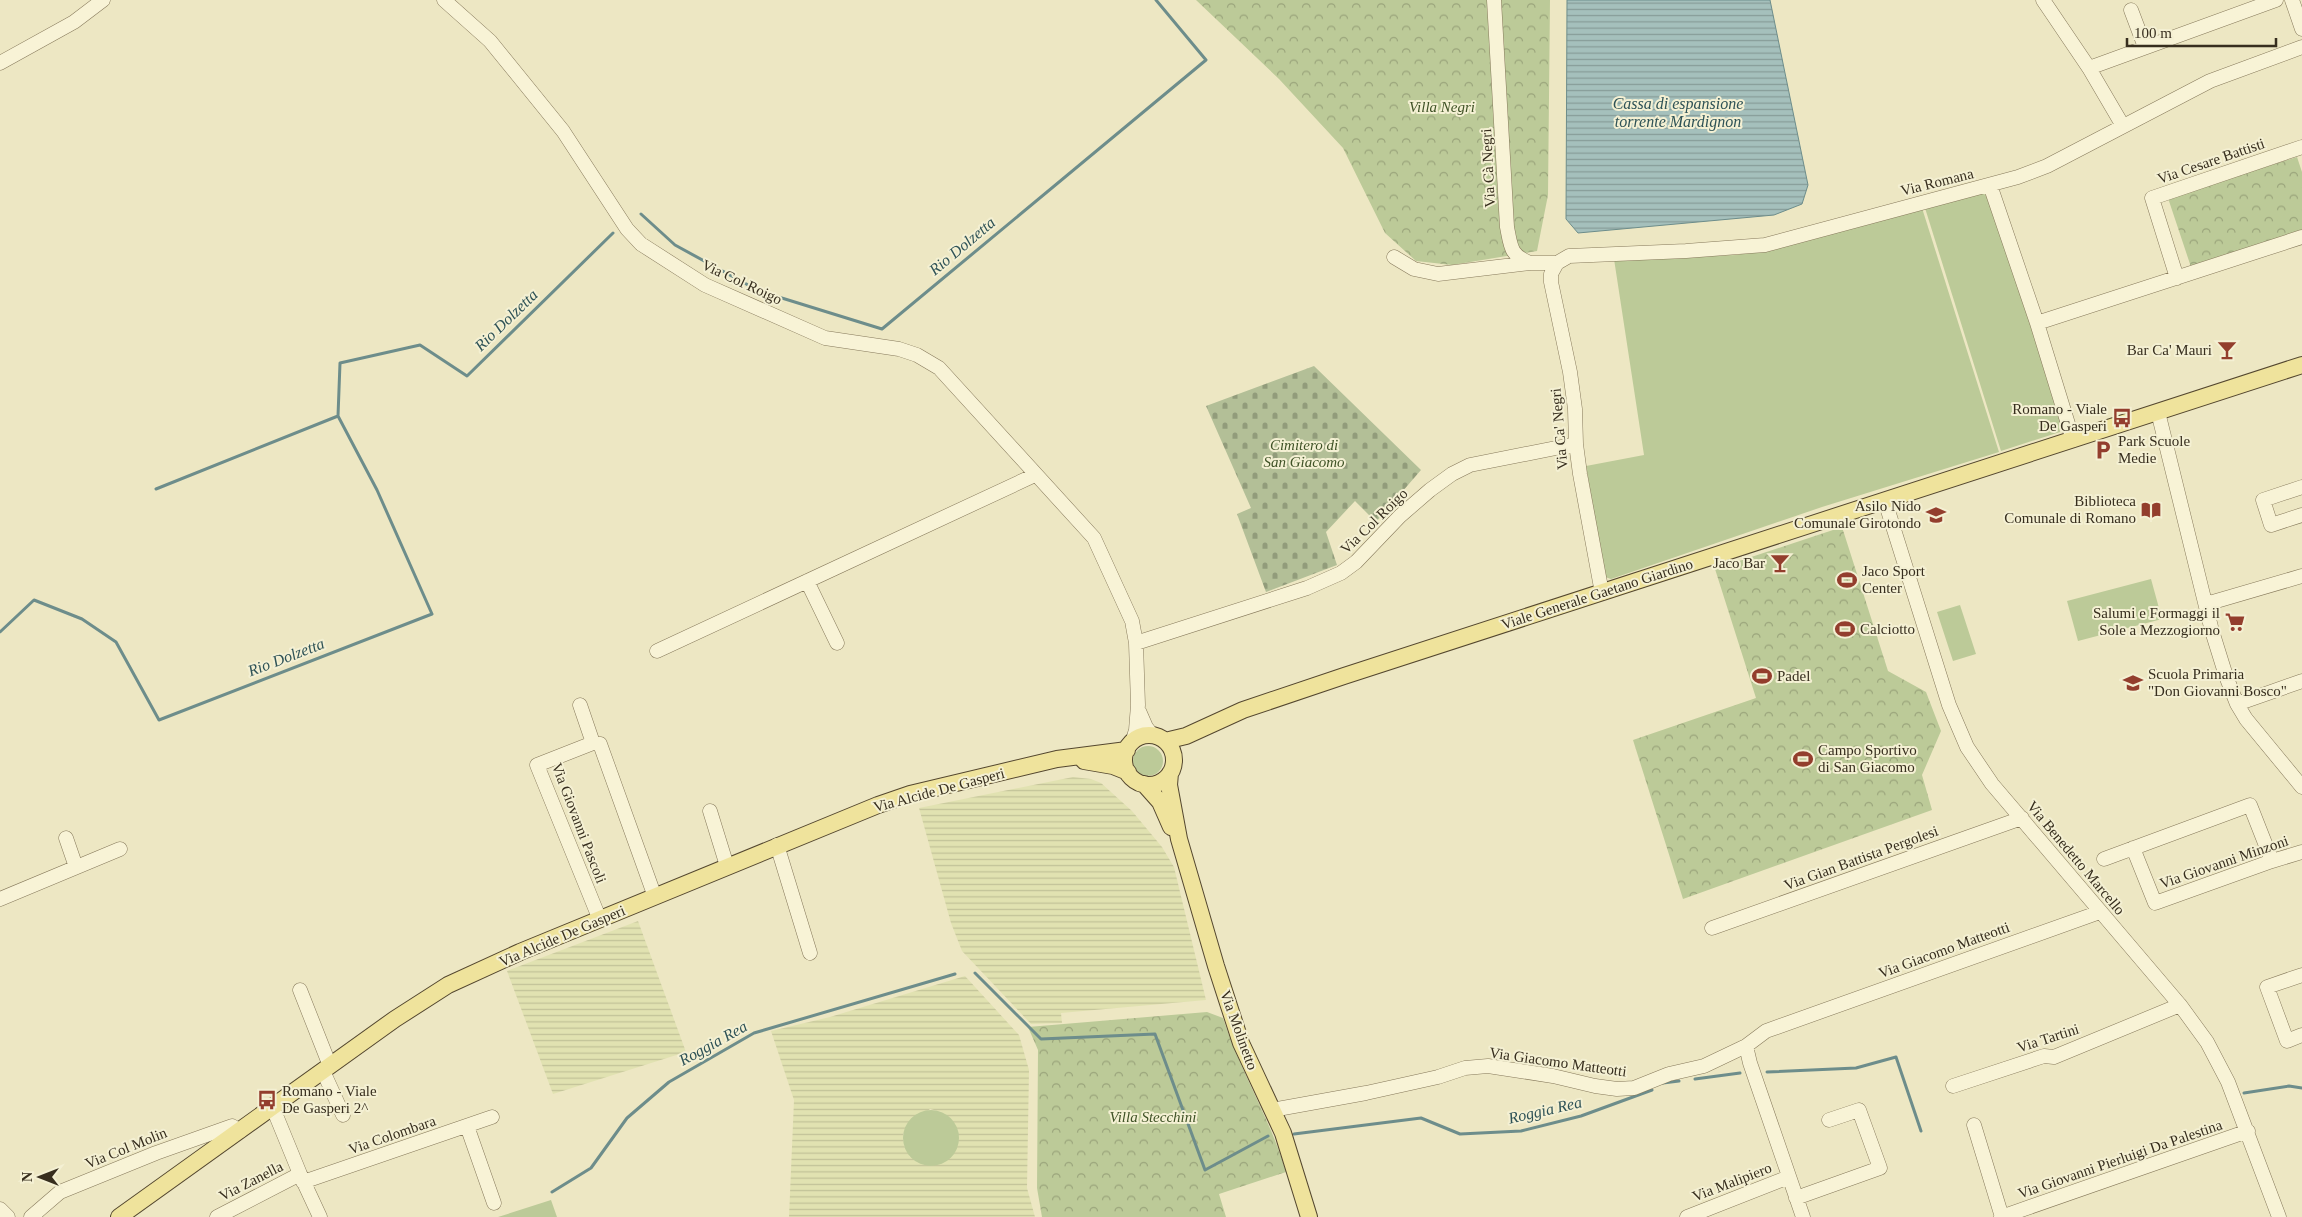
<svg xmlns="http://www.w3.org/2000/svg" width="2302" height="1217" font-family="Georgia,serif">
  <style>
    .farmland { fill: url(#farmland-rules); fill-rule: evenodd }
    .green { fill: #bcca98 }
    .cemetery { fill: url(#cemetery-stones) }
    .park { fill: url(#park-crowns) }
    .water { fill: url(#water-rules); stroke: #6d8d8b }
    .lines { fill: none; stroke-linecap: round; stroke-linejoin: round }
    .stream { stroke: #6d8d8b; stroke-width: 3 }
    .minor-casing { stroke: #86795b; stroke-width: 15 }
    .major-casing { stroke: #54472f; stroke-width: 18 }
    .minor { stroke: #f8f3d6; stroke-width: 14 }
    .major { stroke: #efe39c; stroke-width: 16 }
    .labels { text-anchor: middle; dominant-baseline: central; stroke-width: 4; stroke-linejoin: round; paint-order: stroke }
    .park-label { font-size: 15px; font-style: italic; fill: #3f5226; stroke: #f4f0d3 }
    .street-label { font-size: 15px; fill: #372e1e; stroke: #f4f0d3 }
    .poi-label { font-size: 15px; fill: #372e1e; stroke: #f4f0d3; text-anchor: start }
    .water-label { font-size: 16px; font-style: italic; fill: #2e5256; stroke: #f4f0d3 }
  </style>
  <defs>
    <pattern id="farmland-rules" width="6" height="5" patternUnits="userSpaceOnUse" patternTransform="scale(1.25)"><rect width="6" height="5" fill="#e1e2b1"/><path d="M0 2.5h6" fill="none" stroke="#c2c298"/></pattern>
    <pattern id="cemetery-stones" width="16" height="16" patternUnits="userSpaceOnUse" patternTransform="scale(1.25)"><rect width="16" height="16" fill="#b3bf97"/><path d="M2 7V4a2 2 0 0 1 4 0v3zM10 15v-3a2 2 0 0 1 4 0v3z" fill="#929c7b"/></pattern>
    <pattern id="park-crowns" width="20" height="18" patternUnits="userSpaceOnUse" patternTransform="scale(1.25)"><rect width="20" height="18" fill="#bcca98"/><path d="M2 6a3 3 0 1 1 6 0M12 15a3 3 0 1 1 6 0" fill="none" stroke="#9aa47b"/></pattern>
    <pattern id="water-rules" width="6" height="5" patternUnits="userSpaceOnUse" patternTransform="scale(1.25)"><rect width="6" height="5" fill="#a5c0bc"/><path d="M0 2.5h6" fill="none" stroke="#879c98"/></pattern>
  </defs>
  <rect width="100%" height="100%" fill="#ede7c3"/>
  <path class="farmland" d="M1073,777L1091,779L1101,783L1132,811L1162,847L1174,867L1206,1000L1061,1013L1062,1023L1031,1024L962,951L951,923L919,808Z
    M638,921L686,1052L553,1094L507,971Z
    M965,976L1019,1035L1029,1070L1027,1188L1035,1217H789L794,1100L771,1031L830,1017ZM930,1109L942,1112L910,1157L904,1145L903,1133Z"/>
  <path class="green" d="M1983,193L1989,198L2062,422L2059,423L2060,432L2001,451L1925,208Z
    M1922,208L1999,452L1822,507L1611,579L1605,577L1586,466L1644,455L1614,259L1737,255Z
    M2151,579L2162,619L2078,641L2067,601Z
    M1960,605L1976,654L1953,661L1937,612Z
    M1133 761a15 15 0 1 1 30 0a15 15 0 1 1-30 0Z
    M903 1138a28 28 0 1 1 56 0a28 28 0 1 1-56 0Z
    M551,1200L557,1217H498Z"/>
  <path class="cemetery" d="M1314,366L1421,470L1376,522L1355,501L1326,532L1337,565L1266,592L1237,514L1251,508L1206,406Z"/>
  <path class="park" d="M1196,0H1550L1548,195L1537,251L1452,265L1416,261L1385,233L1343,148L1279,79Z
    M2297,157L2302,172V231L2191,267L2168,198Z
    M1842,527L1888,671L1926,692L1941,731L1922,775L1932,810L1683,899L1633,740L1756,698L1715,569Z
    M1207,1012L1223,1018C1240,1071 1270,1118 1286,1172L1219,1194L1226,1217H1042L1037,1188L1038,1050L1028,1027Z"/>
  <path class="water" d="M1567,0H1770L1808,185L1802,204L1774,215L1578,233L1566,219Z"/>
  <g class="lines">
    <path class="stream" d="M641,214L675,245L759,291L882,329L1206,60L1156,0
      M156,489L338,416L340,363L420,345L467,376L613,233
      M0,632L34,600L82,619L116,642L159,720L432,614L377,490L338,416
      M975,973L1041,1039L1155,1034L1205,1170L1268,1136
      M1767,1072L1856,1068L1896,1057L1921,1131
      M1695,1079L1740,1073
      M1663,1083L1679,1081
      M2244,1093L2289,1086L2302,1088
      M1294,1134L1421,1118L1460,1134L1521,1131L1581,1116L1652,1090
      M552,1192L591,1168L627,1118L669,1082L754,1033L955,974"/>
    <defs>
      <path id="minor" d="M444,0L490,41L563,131L627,229L641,244L705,285L825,338L899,349L917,355L939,368L1094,538L1132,621L1136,643L1138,705L1136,730L1132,743
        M1494,0L1507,227C1511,247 1510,255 1530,263
        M2043,0L2089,68L2123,126
        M2292,0L2302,29
        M2131,10L2145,47
        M0,63L74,22L103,0
        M2089,68L2276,0
        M1990,185L2037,323L2073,440
        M1394,257L1414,269L1438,274L1530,263H1557
        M2177,278L2152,198L2302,147
        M2037,323L2302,237
        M2158,412L2212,631L2226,676L2237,704L2246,719L2302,787
        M2302,487L2263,500L2271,525L2302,515
        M1885,501L1949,705L1967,747L1992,784L2180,1005L2207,1042L2228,1082L2279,1217
        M807,581L837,643
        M1602,593L1580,474L1576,444L1575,409L1570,372L1551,282V274L1557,263L1569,256L1686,251L1765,245L2018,177L2047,166L2210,81L2302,47
        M2206,604L2302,576
        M1136,643L1307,588L1341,573L1356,562L1400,516L1430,490L1452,474L1470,465L1576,444
        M657,651L1035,475
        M2237,704L2302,681
        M580,705L593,743
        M1139,711L1146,727L1153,736
        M710,811L727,866
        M66,838L76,867
        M777,845L810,953
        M2133,848L2155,903L2272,861L2302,852
        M2104,859L2250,805L2272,861
        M0,899L120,849
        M600,920L537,765L593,743L600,744L655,897
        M1712,928L2022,818
        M2302,975L2267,987L2287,1041L2302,1035
        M300,990L330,1066
        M1746,1046L1750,1063L1803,1217
        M323,1071L343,1115
        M1953,1086L2044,1056L2054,1057L2180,1005
        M273,1108L300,1174L320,1217
        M1272,1110L1366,1093L1438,1077L1465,1068L1488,1066L1553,1076L1595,1086L1617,1089L1634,1088L1669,1074L1704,1066L1746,1046L1766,1031L2100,912
        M1974,1125L2002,1217
        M467,1126L494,1203
        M303,1182L492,1117
        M1796,1198L1880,1168L1859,1110L1829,1120
        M0,1209L8,1217
        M31,1217L60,1192L156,1153L232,1126L240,1131
        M217,1217L300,1174
        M1687,1217L1789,1177
        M2001,1217L2248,1131"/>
      <path id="major" d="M1124 760a25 25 0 1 1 50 0a25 25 0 1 1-50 0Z
        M1165,741L1186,736L1243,710L1344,676L2302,365
        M1084,761L1113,766L1128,772
        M1170,773L1169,785L1179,839L1216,966L1241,1043L1283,1133L1309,1217
        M1144,784L1160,802L1171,827
        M119,1217L395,1019L448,985L520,952L878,805L910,794L1057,759L1127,750"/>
    </defs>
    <use href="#minor" class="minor-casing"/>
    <use href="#major" class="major-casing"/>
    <use href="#minor" class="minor"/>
    <use href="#major" class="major"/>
  </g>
  <defs>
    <symbol id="bar-bare" viewBox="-9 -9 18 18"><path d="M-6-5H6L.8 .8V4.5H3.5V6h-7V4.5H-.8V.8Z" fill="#933e2d" stroke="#f4f0d3" stroke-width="2.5" paint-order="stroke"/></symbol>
    <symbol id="bus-bare" viewBox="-9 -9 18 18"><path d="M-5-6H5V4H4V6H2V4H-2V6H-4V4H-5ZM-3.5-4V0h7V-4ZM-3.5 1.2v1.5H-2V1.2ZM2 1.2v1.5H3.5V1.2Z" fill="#933e2d" stroke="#f4f0d3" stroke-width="2.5" paint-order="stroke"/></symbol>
    <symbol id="parking-bare" viewBox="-9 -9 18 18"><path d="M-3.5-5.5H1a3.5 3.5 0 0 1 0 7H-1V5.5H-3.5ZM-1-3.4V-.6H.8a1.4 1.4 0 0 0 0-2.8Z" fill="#933e2d" stroke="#f4f0d3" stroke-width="2.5" paint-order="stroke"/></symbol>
    <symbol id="library-bare" viewBox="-9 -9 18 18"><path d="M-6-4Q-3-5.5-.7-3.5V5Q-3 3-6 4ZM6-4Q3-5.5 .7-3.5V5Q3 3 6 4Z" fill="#933e2d" stroke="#f4f0d3" stroke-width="2.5" paint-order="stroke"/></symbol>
    <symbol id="school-bare" viewBox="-9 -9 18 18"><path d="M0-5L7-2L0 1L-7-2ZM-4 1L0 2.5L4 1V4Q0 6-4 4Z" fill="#933e2d" stroke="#f4f0d3" stroke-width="2.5" paint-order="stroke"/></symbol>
    <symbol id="stadium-bare" viewBox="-9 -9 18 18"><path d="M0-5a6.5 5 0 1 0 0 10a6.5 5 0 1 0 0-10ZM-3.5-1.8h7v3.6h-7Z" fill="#933e2d" stroke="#f4f0d3" stroke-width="2.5" paint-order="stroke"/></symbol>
    <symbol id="supermarket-bare" viewBox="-9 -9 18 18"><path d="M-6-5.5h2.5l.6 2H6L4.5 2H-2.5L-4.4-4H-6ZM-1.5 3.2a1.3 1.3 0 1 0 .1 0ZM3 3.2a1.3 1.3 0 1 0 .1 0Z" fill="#933e2d" stroke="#f4f0d3" stroke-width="2.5" paint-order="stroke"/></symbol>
  </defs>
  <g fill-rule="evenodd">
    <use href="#bar-bare" x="2213" y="336" width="28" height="28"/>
    <use href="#bus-bare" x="2108" y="404" width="28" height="28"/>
    <use href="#parking-bare" x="2089" y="436" width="28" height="28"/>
    <use href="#library-bare" x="2137" y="496" width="28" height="28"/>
    <use href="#school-bare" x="1922" y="501" width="28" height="28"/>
    <use href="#bar-bare" x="1766" y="549" width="28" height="28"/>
    <use href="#stadium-bare" x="1833" y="566" width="28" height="28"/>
    <use href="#supermarket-bare" x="2221" y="608" width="28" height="28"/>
    <use href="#stadium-bare" x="1831" y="615" width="28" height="28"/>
    <use href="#stadium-bare" x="1748" y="662" width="28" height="28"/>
    <use href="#school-bare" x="2119" y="669" width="28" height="28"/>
    <use href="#stadium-bare" x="1789" y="745" width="28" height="28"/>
    <use href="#bus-bare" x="253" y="1086" width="28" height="28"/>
  </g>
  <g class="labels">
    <g class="park-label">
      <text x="1442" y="107">Villa Negri</text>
      <text x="1304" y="445">Cimitero di<tspan x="1304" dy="17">San Giacomo</tspan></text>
      <text x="1153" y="1117">Villa Stecchini</text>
    </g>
    <g class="street-label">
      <text transform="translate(2211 161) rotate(-19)">Via Cesare Battisti</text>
      <text transform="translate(1488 168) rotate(-93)">Via Cà Negri</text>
      <text transform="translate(1937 182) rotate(-14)">Via Romana</text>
      <text transform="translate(742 282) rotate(25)">Via Col Roigo</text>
      <text transform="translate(1559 429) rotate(-95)">Via Ca' Negri</text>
      <text transform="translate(1374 521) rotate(-44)">Via Col Roigo</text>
      <text transform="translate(1597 594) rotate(-18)">Viale Generale Gaetano Giardino</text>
      <text transform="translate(939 790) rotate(-15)">Via Alcide De Gasperi</text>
      <text transform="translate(579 823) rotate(69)">Via Giovanni Pascoli</text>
      <text transform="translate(1861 858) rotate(-20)">Via Gian Battista Pergolesi</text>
      <text transform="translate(2076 858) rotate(50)">Via Benedetto Marcello</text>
      <text transform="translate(2224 862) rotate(-19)">Via Giovanni Minzoni</text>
      <text transform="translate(562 936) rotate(-23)">Via Alcide De Gasperi</text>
      <text transform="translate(1944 950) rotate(-20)">Via Giacomo Matteotti</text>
      <text transform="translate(1239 1030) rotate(70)">Via Molinetto</text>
      <text transform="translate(2048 1038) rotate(-18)">Via Tartini</text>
      <text transform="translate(1558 1062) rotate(8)">Via Giacomo Matteotti</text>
      <text transform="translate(392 1135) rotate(-19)">Via Colombara</text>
      <text transform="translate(126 1148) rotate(-22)">Via Col Molin</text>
      <text transform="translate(2120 1159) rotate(-19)">Via Giovanni Pierluigi Da Palestina</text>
      <text transform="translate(251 1181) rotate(-27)">Via Zanella</text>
      <text transform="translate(1732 1182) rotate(-21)">Via Malipiero</text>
    </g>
    <g class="poi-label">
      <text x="2212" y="350" text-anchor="end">Bar Ca' Mauri</text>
      <text x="2107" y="409" text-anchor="end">Romano - Viale<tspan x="2107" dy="17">De Gasperi</tspan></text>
      <text x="2118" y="441">Park Scuole<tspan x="2118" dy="17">Medie</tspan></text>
      <text x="2136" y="501" text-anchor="end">Biblioteca<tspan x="2136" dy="17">Comunale di Romano</tspan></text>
      <text x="1921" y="506" text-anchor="end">Asilo Nido<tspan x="1921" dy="17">Comunale Girotondo</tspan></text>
      <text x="1765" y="563" text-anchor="end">Jaco Bar</text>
      <text x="1862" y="571">Jaco Sport<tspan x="1862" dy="17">Center</tspan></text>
      <text x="2220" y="613" text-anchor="end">Salumi e Formaggi il<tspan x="2220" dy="17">Sole a Mezzogiorno</tspan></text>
      <text x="1860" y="629">Calciotto</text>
      <text x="2148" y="674">Scuola Primaria<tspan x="2148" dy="17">"Don Giovanni Bosco"</tspan></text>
      <text x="1777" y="676">Padel</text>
      <text x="1818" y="750">Campo Sportivo<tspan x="1818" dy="17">di San Giacomo</tspan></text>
      <text x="282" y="1091">Romano - Viale<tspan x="282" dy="17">De Gasperi 2^</tspan></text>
    </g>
    <g class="water-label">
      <text x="1678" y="103">Cassa di espansione<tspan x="1678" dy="18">torrente Mardignon</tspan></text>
      <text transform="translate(962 246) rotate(-40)">Rio Dolzetta</text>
      <text transform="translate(506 320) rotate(-44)">Rio Dolzetta</text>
      <text transform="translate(286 657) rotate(-21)">Rio Dolzetta</text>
      <text transform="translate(713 1043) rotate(-29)">Roggia Rea</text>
      <text transform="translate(1545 1110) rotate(-13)">Roggia Rea</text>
    </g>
  </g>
  <g transform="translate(40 1177) rotate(270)" stroke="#f4f0d3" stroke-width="4" paint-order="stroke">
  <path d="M0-4L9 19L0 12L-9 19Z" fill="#372e1e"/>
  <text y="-8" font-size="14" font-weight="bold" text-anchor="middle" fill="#372e1e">N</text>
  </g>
  <path d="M2127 38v8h149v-8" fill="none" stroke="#372e1e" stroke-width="2.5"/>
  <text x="2134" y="38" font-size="15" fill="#372e1e" stroke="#f4f0d3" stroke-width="4" paint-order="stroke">100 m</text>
</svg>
